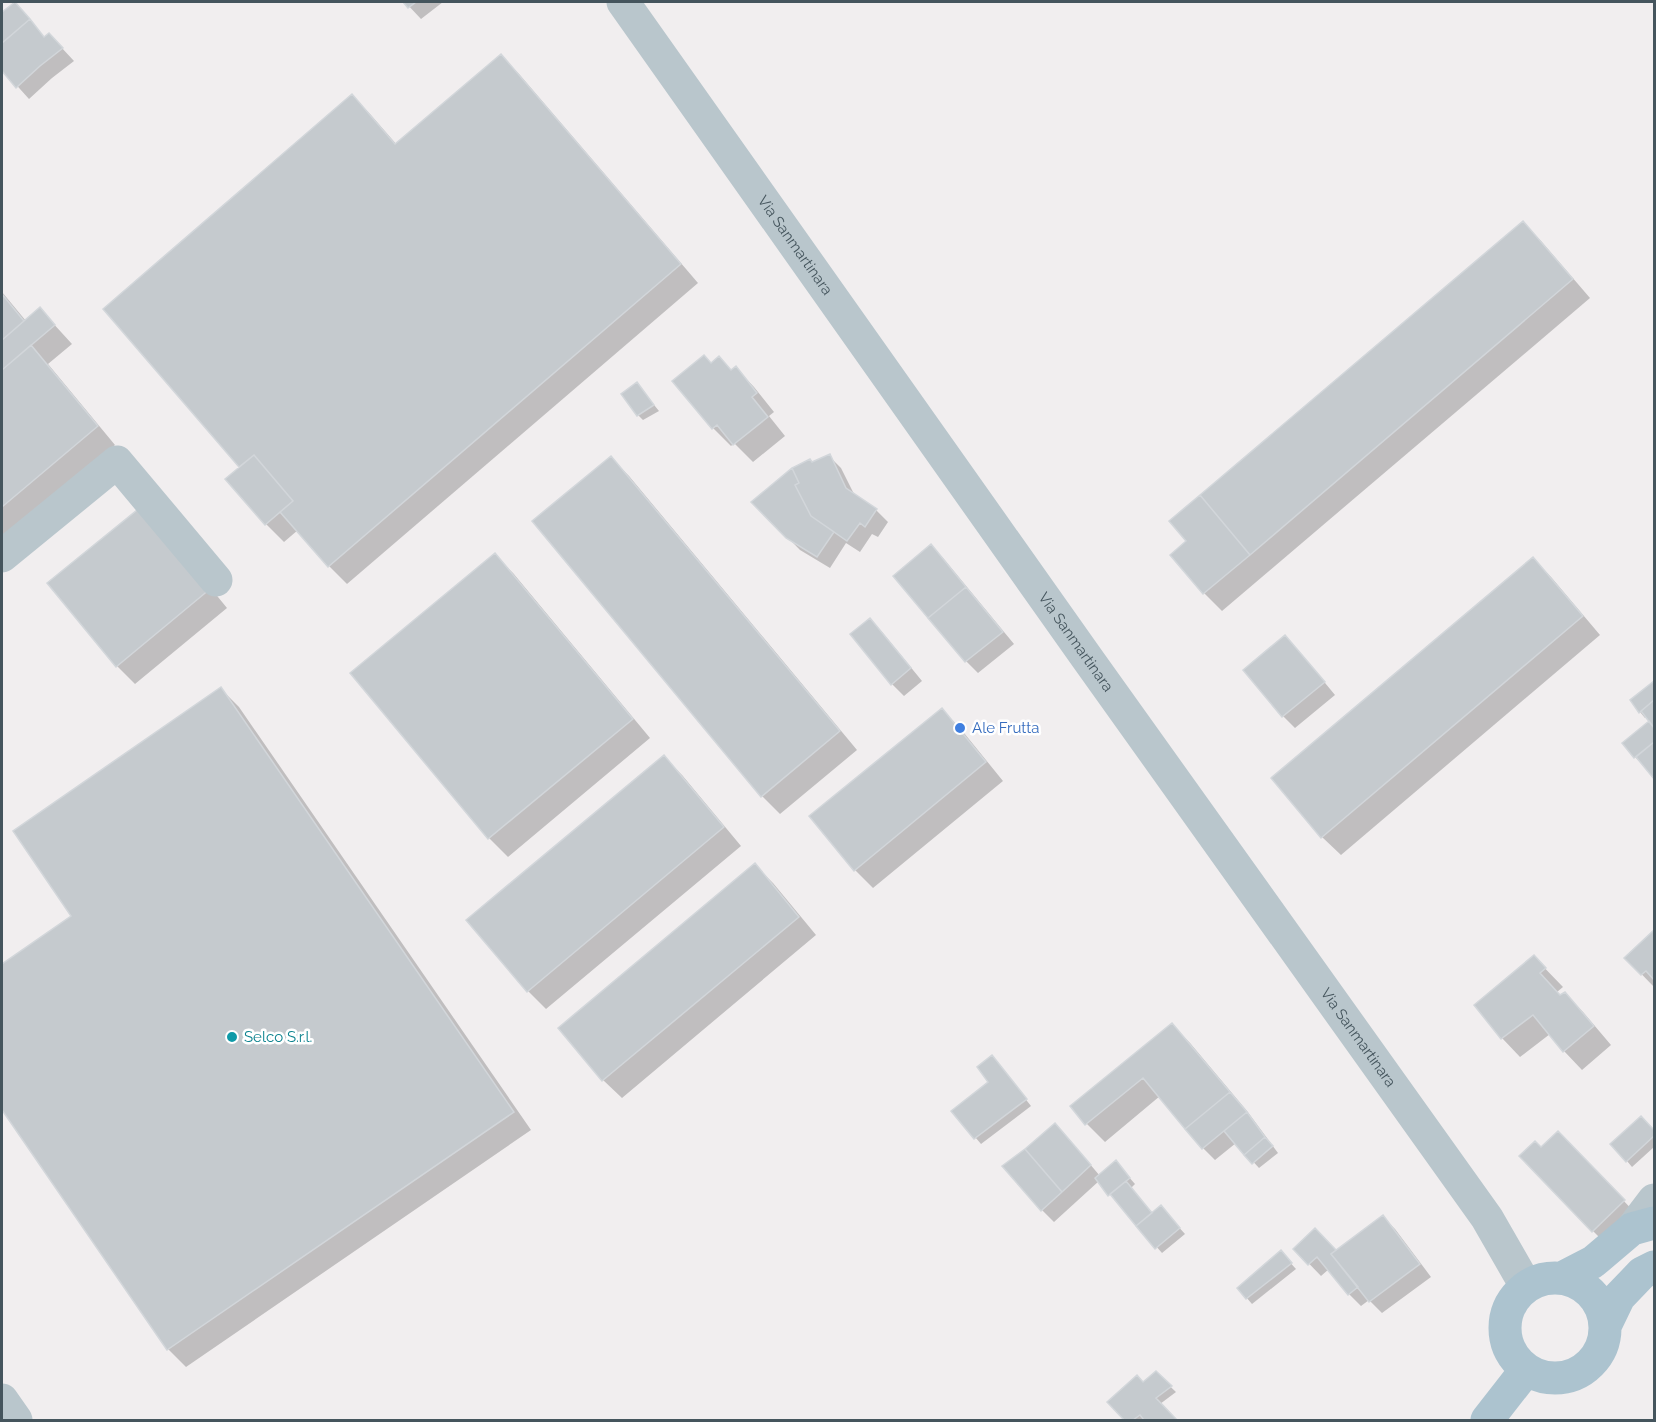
<svg xmlns="http://www.w3.org/2000/svg" width="1656" height="1422" font-family="Raleway,sans-serif">
  <style>
    .shadow { fill: #0003 }
    .building { fill: #c5cace; stroke: #d2d6da; stroke-width: 1.5 }
    .lines { fill: none; stroke-linecap: round; stroke-linejoin: round }
    .minor { stroke: #b9c6cc; stroke-width: 33 }
    .major { stroke: #acc3cf; stroke-width: 33 }
    .shop-dot { fill: #3f7fe0; stroke: #fff; stroke-width: 2 }
    .culture-dot { fill: #0f9aa8; stroke: #fff; stroke-width: 2 }
    .labels { text-anchor: middle; dominant-baseline: central; stroke-width: 5; stroke-linejoin: round; paint-order: stroke }
    .street-label { font-size: 15px; fill: #45555d; stroke: #fff }
    .shop-label { font-size: 15px; fill: #366cbe; stroke: #fff; text-anchor: start }
    .culture-label { font-size: 15px; fill: #0d838f; stroke: #fff; text-anchor: start }
  </style>
  <rect width="100%" height="100%" fill="#f1eeef"/>
  <path class="shadow" d="M405,2H443L421,19Z
    M15,3L45,38L61,47L74,61L52,78L29,99L2,69V14Z
    M501,56L519,74L698,283L347,584L329,566L298,530L284,542L266,524L241,467L105,309L352,96L370,114L397,145Z
    M1523,223L1541,241L1590,298L1222,611L1204,593L1188,542Z
    M2,292L26,321L40,309L72,344L48,364L115,445L2,540Z
    M719,358L732,371L736,368L754,387L774,412L769,416L785,436L753,462L734,443L731,446L713,428L711,365Z
    M637,384L659,411L643,420L638,415Z
    M829,456L841,468L855,496L876,510L888,522L878,537L872,534L860,552L846,543L830,568L800,550L753,502L813,464Z
    M611,458L629,476L857,750L780,814L762,796Z
    M160,526L227,608L135,684L117,666Z
    M931,546L943,558L1014,644L978,673L966,661L895,576Z
    M495,555L513,573L650,738L508,857L489,838L352,673Z
    M1533,559L1551,577L1600,635L1341,855L1322,837Z
    M870,620L882,632L922,681L904,696L892,684Z
    M1285,637L1297,649L1335,695L1295,728L1283,716L1245,670Z
    M1653,683L1654,684V778L1642,762L1641,763L1635,757L1651,721L1647,716L1645,718L1640,712Z
    M221,689L239,707L531,1130L186,1367L168,1349L2,1107V965L73,916Z
    M942,710L960,728L1003,781L873,888L855,870Z
    M664,757L682,775L741,846L546,1009L528,991L469,920Z
    M755,865L773,883L816,935L622,1098L603,1080L560,1028Z
    M1654,932V987L1626,958Z
    M1534,957L1563,987L1557,992L1561,996L1565,994L1583,1012L1611,1045L1582,1070L1564,1051L1550,1034L1520,1057L1502,1038L1476,1006Z
    M1172,1025L1190,1043L1247,1111L1278,1153L1259,1168L1236,1143L1215,1160L1203,1148L1160,1096L1105,1142L1087,1124L1072,1106Z
    M997,1063L1031,1106L981,1144L953,1111L990,1082Z
    M1641,1118L1654,1132V1147L1632,1167L1627,1161Z
    M1067,1137L1100,1176L1121,1168L1135,1184L1131,1188L1152,1215L1166,1213L1185,1234L1162,1253L1099,1181L1054,1222L1042,1210Z
    M1541,1148L1576,1151L1642,1220L1611,1249L1593,1231Z
    M1383,1217L1395,1229L1431,1277L1382,1313L1369,1300L1361,1306L1349,1294L1329,1269L1321,1276L1295,1249L1315,1230L1336,1252Z
    M1286,1258L1296,1269L1252,1304L1239,1289Z
    M1156,1373L1176,1392L1160,1404L1175,1420H1126L1109,1402L1143,1383Z"/>
  <path class="building" d="M15,2L30,19L2,43V12Z
    M403,2H416L408,8Z
    M30,19L44,37L49,33L63,48L40,66L16,88L2,71V43Z
    M501,54L681,264L328,567L280,512L293,501L254,455L239,467L103,309L352,94L395,144Z
    M1523,221L1573,279L1250,555L1200,495Z
    M2,294L24,321L2,340Z
    M40,307L55,325L2,370V340Z
    M31,345L98,426L2,507V370Z
    M704,355L711,363L719,356L731,370L736,366L757,393L752,397L768,417L733,445L717,425L712,429L672,381Z
    M637,382L654,405L637,416L621,394Z
    M830,454L846,488L877,509L865,527L860,523L847,541L811,516L795,485L799,483L792,468L810,459L812,462Z
    M254,455L293,501L265,525L225,479Z
    M611,456L840,731L761,797L532,521Z
    M792,468L799,483L795,485L811,516L834,532L817,557L786,538L751,502Z
    M1200,495L1250,555L1203,594L1170,555L1186,541L1169,521Z
    M142,506L210,589L116,667L47,583Z
    M931,544L966,587L928,618L893,576Z
    M495,553L633,719L488,839L350,673Z
    M1533,557L1583,616L1321,838L1271,778Z
    M966,587L1003,632L965,662L928,618Z
    M870,618L911,668L891,685L850,634Z
    M1285,635L1325,682L1282,717L1243,670Z
    M1654,681V700L1639,713L1630,700Z
    M221,687L514,1112L167,1350L2,1110V964L71,916L13,831Z
    M1654,700V728L1641,711Z
    M942,708L986,762L854,871L809,816Z
    M1649,721L1654,728V742L1634,758L1622,743Z
    M1654,742V779L1636,757Z
    M664,755L724,827L527,992L466,920Z
    M755,863L799,917L602,1081L558,1028Z
    M1654,930V980L1646,971L1641,975L1624,958Z
    M1534,955L1546,968L1540,973L1560,995L1565,992L1594,1026L1563,1052L1533,1015L1501,1039L1474,1005Z
    M1172,1023L1230,1092L1185,1129L1143,1078L1085,1125L1070,1106Z
    M992,1055L1027,1099L974,1139L951,1111L988,1082L977,1067Z
    M1230,1092L1247,1112L1202,1149L1185,1129Z
    M1247,1112L1265,1137L1244,1155L1224,1131Z
    M1641,1116L1654,1130V1136L1626,1162L1610,1144Z
    M1055,1123L1091,1165L1062,1192L1025,1149Z
    M1558,1131L1625,1200L1592,1232L1519,1156L1535,1141L1541,1147Z
    M1265,1137L1273,1146L1252,1164L1244,1155Z
    M1025,1149L1062,1192L1041,1211L1002,1166Z
    M1116,1160L1130,1178L1108,1196L1095,1178Z
    M1126,1181L1152,1213L1136,1226L1110,1194Z
    M1161,1205L1180,1228L1155,1249L1136,1226Z
    M1383,1215L1420,1264L1369,1302L1331,1254Z
    M1315,1228L1336,1250L1331,1254L1358,1287L1348,1295L1317,1257L1308,1265L1293,1249Z
    M1281,1250L1292,1263L1246,1299L1237,1288Z
    M1156,1371L1172,1386L1156,1398L1177,1420H1144L1140,1415L1133,1420H1124L1107,1402L1137,1375L1143,1382Z"/>
  <g class="lines">
    <g class="minor">
      <path id="s1" d="M623,2L1087,658L1487,1218L1526,1286"/>
      <path d="M2,556L117,462L216,580"/>
      <path d="M1632,1229L1654,1200"/>
      <path d="M2,1400L16,1420"/>
    </g>
    <path class="major" d="M1505 1328a50 50 0 1 1 100 0a50 50 0 1 1-100 0Z
      M1562,1278L1593,1262L1632,1229L1654,1223
      M1605,1326L1619,1297L1642,1273L1654,1267
      M1487,1420L1526,1370"/>
  </g>
  <circle class="shop-dot" cx="960" cy="728" r="6"/>
  <circle class="culture-dot" cx="232" cy="1037" r="6"/>
  <g class="labels">
    <g class="street-label">
      <text stroke="none"><textPath href="#s1" startOffset="298">Via Sanmartinara</textPath></text>
      <text stroke="none"><textPath href="#s1" startOffset="784">Via Sanmartinara</textPath></text>
      <text stroke="none"><textPath href="#s1" startOffset="1270">Via Sanmartinara</textPath></text>
    </g>
    <g class="shop-label">
      <text x="972" y="728">Ale Frutta</text>
    </g>
    <g class="culture-label">
      <text x="244" y="1037">Selco S.r.l.</text>
    </g>
  </g>
  <rect width="1656" height="1422" fill="none" stroke="#45555d" stroke-width="6"/>
</svg>
